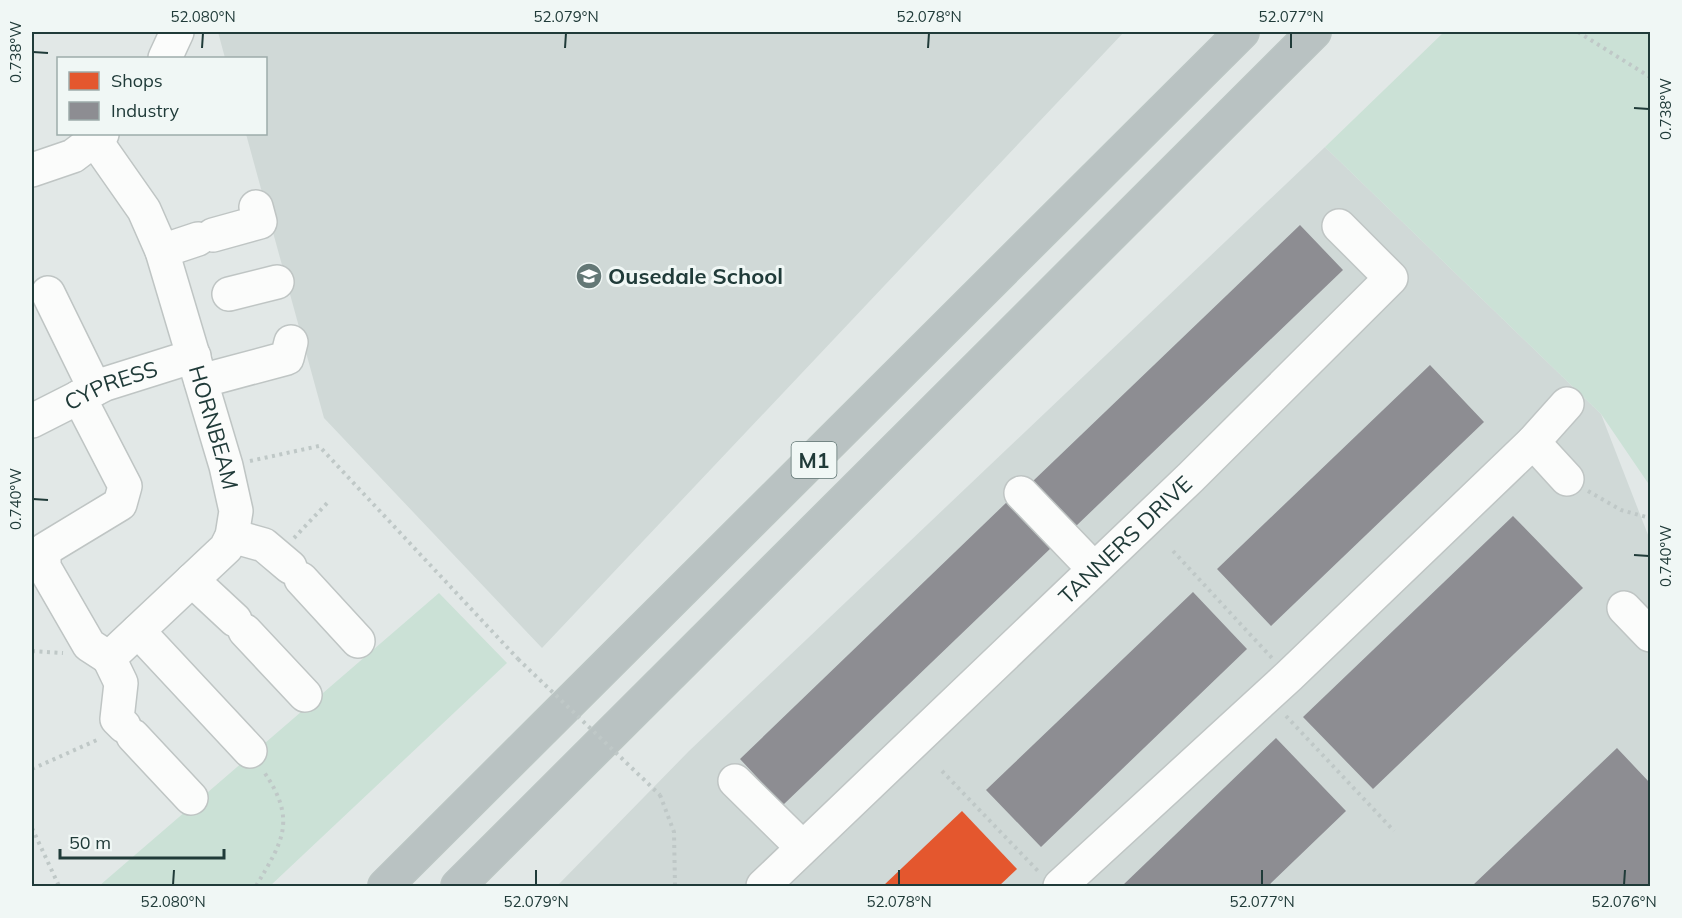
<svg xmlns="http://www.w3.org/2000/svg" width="1682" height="918" font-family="Mulish,sans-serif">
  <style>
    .built { fill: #d0d9d7 }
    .green { fill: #cbe1d6 }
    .shops { fill: #e4572e }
    .industry { fill: #8d8d92 }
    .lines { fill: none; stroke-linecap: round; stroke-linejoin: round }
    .minor-casing { stroke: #bfc5c4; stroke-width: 36 }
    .highway-casing { stroke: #bbc5c3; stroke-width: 36 }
    .path { stroke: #bfc8c7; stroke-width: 4; stroke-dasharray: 3 4.5; stroke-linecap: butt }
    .minor { stroke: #fbfcfb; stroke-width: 33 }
    .highway { stroke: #b9c2c2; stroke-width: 33 }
    .path-bridge { stroke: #bfc8c7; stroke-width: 4; stroke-dasharray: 3 4.5; stroke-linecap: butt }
    .ticks { fill: none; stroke: #203b39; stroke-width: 2 }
    .labels { text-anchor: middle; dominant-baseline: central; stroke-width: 6; stroke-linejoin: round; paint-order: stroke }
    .shield { fill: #f0f7f5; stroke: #5e7371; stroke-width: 1.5 }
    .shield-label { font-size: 21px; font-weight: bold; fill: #203b39 }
    .poi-label { font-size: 22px; font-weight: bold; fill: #203b39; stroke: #f0f7f5; text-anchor: start }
    .street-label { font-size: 22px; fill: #203b39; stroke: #f0f7f5 }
    .neatline { fill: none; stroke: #203b39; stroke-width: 2 }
    .ticks-label { font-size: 15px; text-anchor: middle; fill: #203b39 }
  </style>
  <rect width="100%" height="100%" fill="#e2e8e7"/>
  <path class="built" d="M218,32H1124L542,648L324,418L246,134H266V58H225Z
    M1325,147L1601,414L1650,540V886H557L689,751Z"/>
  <path class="green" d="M1444,32H1650V486L1601,414L1325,147Z
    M439,593L507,663L270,886H99Z"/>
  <path class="shops" d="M962,811L1017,869L999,886H883Z"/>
  <path class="industry" d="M1300,225L1343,270L1075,527L1032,482Z
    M1430,365L1484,422L1271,626L1217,569Z
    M1008,501L1052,547L783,805L740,759Z
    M1513,516L1583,588L1373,789L1303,717Z
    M1193,592L1247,649L1041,847L986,790Z
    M1276,738L1346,811L1268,886H1122Z
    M1617,748L1650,783V884L1648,886H1472Z"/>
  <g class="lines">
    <defs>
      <g id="minor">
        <path d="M165,58L177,32"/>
        <path id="s1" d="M95,140L144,210L162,251L226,466L236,511L232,536L226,548L109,658L121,683L117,719L124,726"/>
        <path d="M32,170L73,156L102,134"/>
        <path d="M213,235L260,222L256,207"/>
        <path d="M162,251L198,239"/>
        <path d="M48,293L95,389"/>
        <path d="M229,294L277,282"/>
        <path d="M201,381L287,358L291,342"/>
        <path d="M79,397L125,486L120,504L44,550V567L89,645L109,658"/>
        <path id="s2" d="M32,421L105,384L194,356"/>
        <path d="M1533,442L1567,404"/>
        <path d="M1021,493L1094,569"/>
        <path d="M232,536L264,545L290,567"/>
        <path d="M301,579L358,641"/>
        <path d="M192,580L235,620"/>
        <path d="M1624,608L1650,635"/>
        <path d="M138,631L250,751"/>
        <path d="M245,631L305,695"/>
        <path d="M133,736L191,798"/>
        <path d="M735,781L802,847"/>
        <path id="s3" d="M763,886L1191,477L1391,278L1339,226"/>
        <path d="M1060,886L1289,676L1533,442L1567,479"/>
      </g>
      <path id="highway" d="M385,886L1242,32
        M458,886L1314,32"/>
    </defs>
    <use href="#minor" class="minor-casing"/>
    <use href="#highway" class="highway-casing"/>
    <path class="path" d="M1578,32L1650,77
      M250,461L319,446L518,659
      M1588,491L1621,510L1650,518
      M294,538L330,500
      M1173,551L1272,658
      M32,651L63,653
      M1286,716L1394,831
      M32,769L97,740V737
      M942,771L1038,871
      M660,795L674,832L675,886
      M32,828L59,886
      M256,886C283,841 297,820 264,772"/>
    <use href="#minor" class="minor"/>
    <use href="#highway" class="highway"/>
    <path class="path-bridge" d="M518,659L660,795"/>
  </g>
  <path class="ticks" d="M202,48L203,33M565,48L566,33M928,48L929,33M1291,48V33M33,52L48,53M1634,108L1649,109M33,499L48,500M1634,555L1649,556M173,885L174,870M536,885V870M899,885V870M1262,885V870M1624,885L1625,870"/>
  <defs>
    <symbol id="school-disc" viewBox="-11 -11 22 22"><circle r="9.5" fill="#647876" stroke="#f0f7f5"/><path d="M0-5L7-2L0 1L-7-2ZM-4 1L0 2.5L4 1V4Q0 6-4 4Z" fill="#fff"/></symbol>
  </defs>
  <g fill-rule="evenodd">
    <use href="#school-disc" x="574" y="261" width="30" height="30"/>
  </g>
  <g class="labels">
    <rect class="shield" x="791.5" y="442" width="45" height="36" rx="4.5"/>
    <g class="shield-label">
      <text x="814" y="460">M1</text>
    </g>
    <g class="poi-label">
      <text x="608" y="276">Ousedale School</text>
    </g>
    <g class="street-label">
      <text stroke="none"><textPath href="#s2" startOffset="87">CYPRESS</textPath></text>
      <text stroke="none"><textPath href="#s1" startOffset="314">HORNBEAM</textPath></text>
      <text stroke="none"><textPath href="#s3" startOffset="501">TANNERS DRIVE</textPath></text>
    </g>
  </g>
  <rect width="1682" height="918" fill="none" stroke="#f0f7f5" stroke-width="66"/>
  <rect x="57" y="57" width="210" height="78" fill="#f0f7f5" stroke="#9dacaa" stroke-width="1.5"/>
  <rect x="69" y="72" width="30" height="18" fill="#e4572e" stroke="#9dacaa" stroke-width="1.5"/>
  <text x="111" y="87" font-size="18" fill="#203b39">Shops</text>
  <rect x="69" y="102" width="30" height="18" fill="#8d8d92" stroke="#9dacaa" stroke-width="1.5"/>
  <text x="111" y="117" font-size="18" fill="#203b39">Industry</text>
  <path d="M60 849v9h164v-9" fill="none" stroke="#203b39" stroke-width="3"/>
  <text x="69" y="849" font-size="18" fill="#203b39" stroke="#f0f7f5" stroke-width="4.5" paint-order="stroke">50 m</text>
  <rect x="33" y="33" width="1616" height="852" class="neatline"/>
  <g class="ticks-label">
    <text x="203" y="22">52.080°N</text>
    <text x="566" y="22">52.079°N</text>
    <text x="929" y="22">52.078°N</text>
    <text x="1291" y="22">52.077°N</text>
    <text transform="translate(16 52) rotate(-90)" y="5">0.738°W</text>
    <text transform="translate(1666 109) rotate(-90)" y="5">0.738°W</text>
    <text transform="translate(16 499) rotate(-90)" y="5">0.740°W</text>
    <text transform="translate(1666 556) rotate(-90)" y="5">0.740°W</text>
    <text x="173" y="907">52.080°N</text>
    <text x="536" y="907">52.079°N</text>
    <text x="899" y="907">52.078°N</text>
    <text x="1262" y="907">52.077°N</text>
    <text x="1624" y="907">52.076°N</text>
  </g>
</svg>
